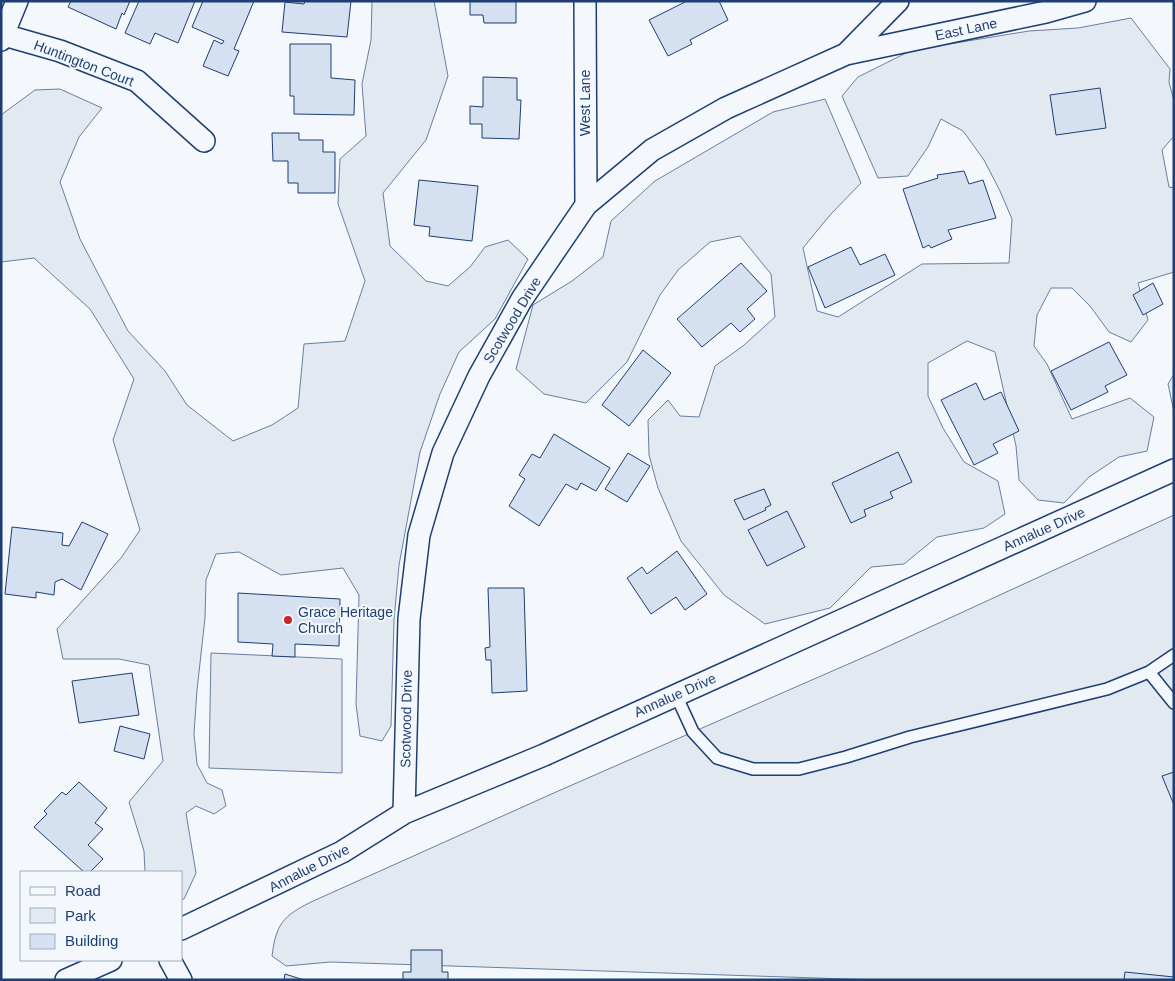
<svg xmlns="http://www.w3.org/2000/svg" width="1175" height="981" font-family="Arial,sans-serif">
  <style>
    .green { fill: #e3e9f0; stroke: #687fa3 }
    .parking { fill: #e3e8f0; stroke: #687fa3 }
    .building { fill: #d5e0f0; stroke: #1d3f73 }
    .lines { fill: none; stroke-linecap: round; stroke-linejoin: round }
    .service-casing { stroke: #1d3f73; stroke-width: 14 }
    .minor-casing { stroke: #1d3f73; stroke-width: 24 }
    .service { stroke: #f4f7fb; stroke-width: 11 }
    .minor { stroke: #f4f7fb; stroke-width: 21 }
    .poi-dot { fill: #c62828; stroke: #f4f7fb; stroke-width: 2 }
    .labels { text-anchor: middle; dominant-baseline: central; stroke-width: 4; stroke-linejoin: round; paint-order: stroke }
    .street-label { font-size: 14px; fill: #1d3f73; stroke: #f4f7fb }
    .poi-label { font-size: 14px; fill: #1d3f73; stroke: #f4f7fb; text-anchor: start }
  </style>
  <rect width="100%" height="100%" fill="#f4f7fb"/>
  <path class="green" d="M372,1H434L448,76L426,140L383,193L390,246L426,281L448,286L470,267L485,247L508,240L528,259L495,319L459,352L440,394L420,452L399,565L394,620L391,726L382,741L360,736L356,704L359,595L343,568L281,575L239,552L216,554L206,580L205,618L197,690L194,734L197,764L207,783L222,790L226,806L214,814L196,806L186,813L196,873L184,899H181V872H145L144,851L129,802L163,761L149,665L119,659H63L57,629L121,558L140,530L113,440L134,379L90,309L34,258L1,262V115L35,90L60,89L102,108L79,137L60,182L80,239L128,331L165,371L187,405L233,441L272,425L298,408L304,344L345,341L365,281L338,204L340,159L366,136L362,84L371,40Z
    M1131,18L1170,69L1169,82L1174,101V136L1162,150L1169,187L1174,188V272L1138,283L1148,320L1131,342L1109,332L1090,306L1072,288H1051L1037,315L1034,346L1047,364L1072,419L1130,398L1154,417L1147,451L1119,457L1089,477L1064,503L1038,500L1019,480L1016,446L995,352L967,341L928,363V396L943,428L964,462L998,481L1005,514L984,528L937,537L904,564L871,567L830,608L765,624L724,595L681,541L658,488L649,455L648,420L668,400L680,416L699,417L715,366L743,346L775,317L771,274L740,236L710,242L678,270L660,295L627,362L586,403L544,394L516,369L533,305L572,281L603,257L611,221L655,181L773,112L825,99L861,183L830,215L803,248L817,311L838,317L922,264L1009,263L1012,219L1000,191L984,160L963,131L941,119L928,147L908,176L878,178L842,96L858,77L912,50L1029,31L1078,28Z
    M1174,374V412L1168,384Z
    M1174,515V980H877L330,962L286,966L272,956C276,924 283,916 311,902L556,792L878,651Z"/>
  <path class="parking" d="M211,653L342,659V773L209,768Z"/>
  <path class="building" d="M71,1H130L124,15L122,13L116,29L68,7Z
    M139,1H195L178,43L155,33L150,44L125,33Z
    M203,1H254L234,49L239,51L228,76L203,66L214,40L222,44L224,41L192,27Z
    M305,1H351L347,37L282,32L285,2L304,4Z
    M470,1H516V23H484L483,15H470Z
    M687,1H719L728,20L690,40L692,44L668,56L649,20Z
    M290,44H331V78L355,80L354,115L294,114V96H290Z
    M483,77L517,78V100H521L519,139L482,138V124H470V106L483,107Z
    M1100,88L1106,128L1056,135L1050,95Z
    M272,133H299V140H323V152H335V193H298V183H288V161H273Z
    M964,171L969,184L983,180L996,218L948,230L952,239L931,248L929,245L923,248L903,189L938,178L937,175Z
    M419,180L478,186L472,241L429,236L430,227L414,225Z
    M851,247L860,265L885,254L895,275L825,308L808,267Z
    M741,263L767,291L747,309L755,319L740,332L731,323L702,347L677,319Z
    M1153,283L1163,304L1143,315L1133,295Z
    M1109,342L1127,375L1105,386L1108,392L1071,410L1051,371Z
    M643,350L671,373L629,426L602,405Z
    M976,383L984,400L1001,392L1019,431L993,444L998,453L974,465L941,400Z
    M554,434L610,468L596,491L581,483L577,490L566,484L539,526L509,506L525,479L519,475L532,454L540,458Z
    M898,452L912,482L890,492L893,498L864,510L866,516L851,523L832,483Z
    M628,453L650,466L627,502L605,489Z
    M764,489L771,505L765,508L766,510L744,520L734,500Z
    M787,511L805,547L767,566L748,530Z
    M82,522L108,534L81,590L62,579L55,582L54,595L36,592V598L5,594L12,527L63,533L62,545L69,546Z
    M677,551L707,594L685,610L676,597L651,614L627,578L642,567L647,574Z
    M488,588H524L527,691L492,693L491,660H486L485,648L490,647Z
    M238,593L340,599L339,646L295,644V657L272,656L273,644L238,642Z
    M132,673L139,715L79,723L72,681Z
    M120,726L150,734L144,759L114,751Z
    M1174,772V805L1162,776Z
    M79,782L107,808L95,823L103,829L88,845L103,859L90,872H84L34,827L47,814L44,811L62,792L66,795Z
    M411,950H442V972H448V980H403V972H411Z
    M1125,972L1174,977V980H1124Z
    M285,974L304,980H284Z"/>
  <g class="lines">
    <defs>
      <path id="service" d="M1149,672L1174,703
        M676,695L693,732L717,758L753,769H799L846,757L910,737L1107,689L1149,672L1174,655"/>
      <path id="minor" d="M585,1L586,205
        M4,35L60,51L137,81L204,141
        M1,40L17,1
        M846,54L1046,12L1085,1
        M404,813L409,619L419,535L443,453L479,376L522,299L586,205L652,150L726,108L846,54L898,1
        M181,929L342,852L404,813L544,755L1174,470
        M170,960L181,980
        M66,980L111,960"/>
    </defs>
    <use href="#service" class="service-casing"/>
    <use href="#minor" class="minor-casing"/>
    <use href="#service" class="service"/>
    <use href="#minor" class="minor"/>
  </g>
  <circle class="poi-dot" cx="288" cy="620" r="5"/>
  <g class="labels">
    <g class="street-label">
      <text transform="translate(966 29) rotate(-12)">East Lane</text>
      <text transform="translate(84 63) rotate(21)">Huntington Court</text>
      <text transform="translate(585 103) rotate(-90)">West Lane</text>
      <text transform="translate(512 320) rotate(-59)">Scotwood Drive</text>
      <text transform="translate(1044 529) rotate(-24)">Annalue Drive</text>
      <text transform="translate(675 695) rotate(-24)">Annalue Drive</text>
      <text transform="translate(406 719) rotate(-89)">Scotwood Drive</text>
      <text transform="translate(309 868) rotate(-27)">Annalue Drive</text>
    </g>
    <g class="poi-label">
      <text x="298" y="612">Grace Heritage<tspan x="298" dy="16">Church</tspan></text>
    </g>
  </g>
  <rect width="1175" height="981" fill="none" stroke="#1d3f73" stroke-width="5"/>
  <rect x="20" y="871" width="162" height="90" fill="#f4f7fb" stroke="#9eadc5"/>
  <rect x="30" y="887" width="25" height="8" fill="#f4f7fb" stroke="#9eadc5"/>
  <text x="65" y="896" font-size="15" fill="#1d3f73">Road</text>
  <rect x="30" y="908" width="25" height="15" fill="#e3e9f0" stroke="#9eadc5"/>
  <text x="65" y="921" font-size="15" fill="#1d3f73">Park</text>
  <rect x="30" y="934" width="25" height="15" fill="#d5e0f0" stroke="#9eadc5"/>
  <text x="65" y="946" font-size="15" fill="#1d3f73">Building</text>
</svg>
